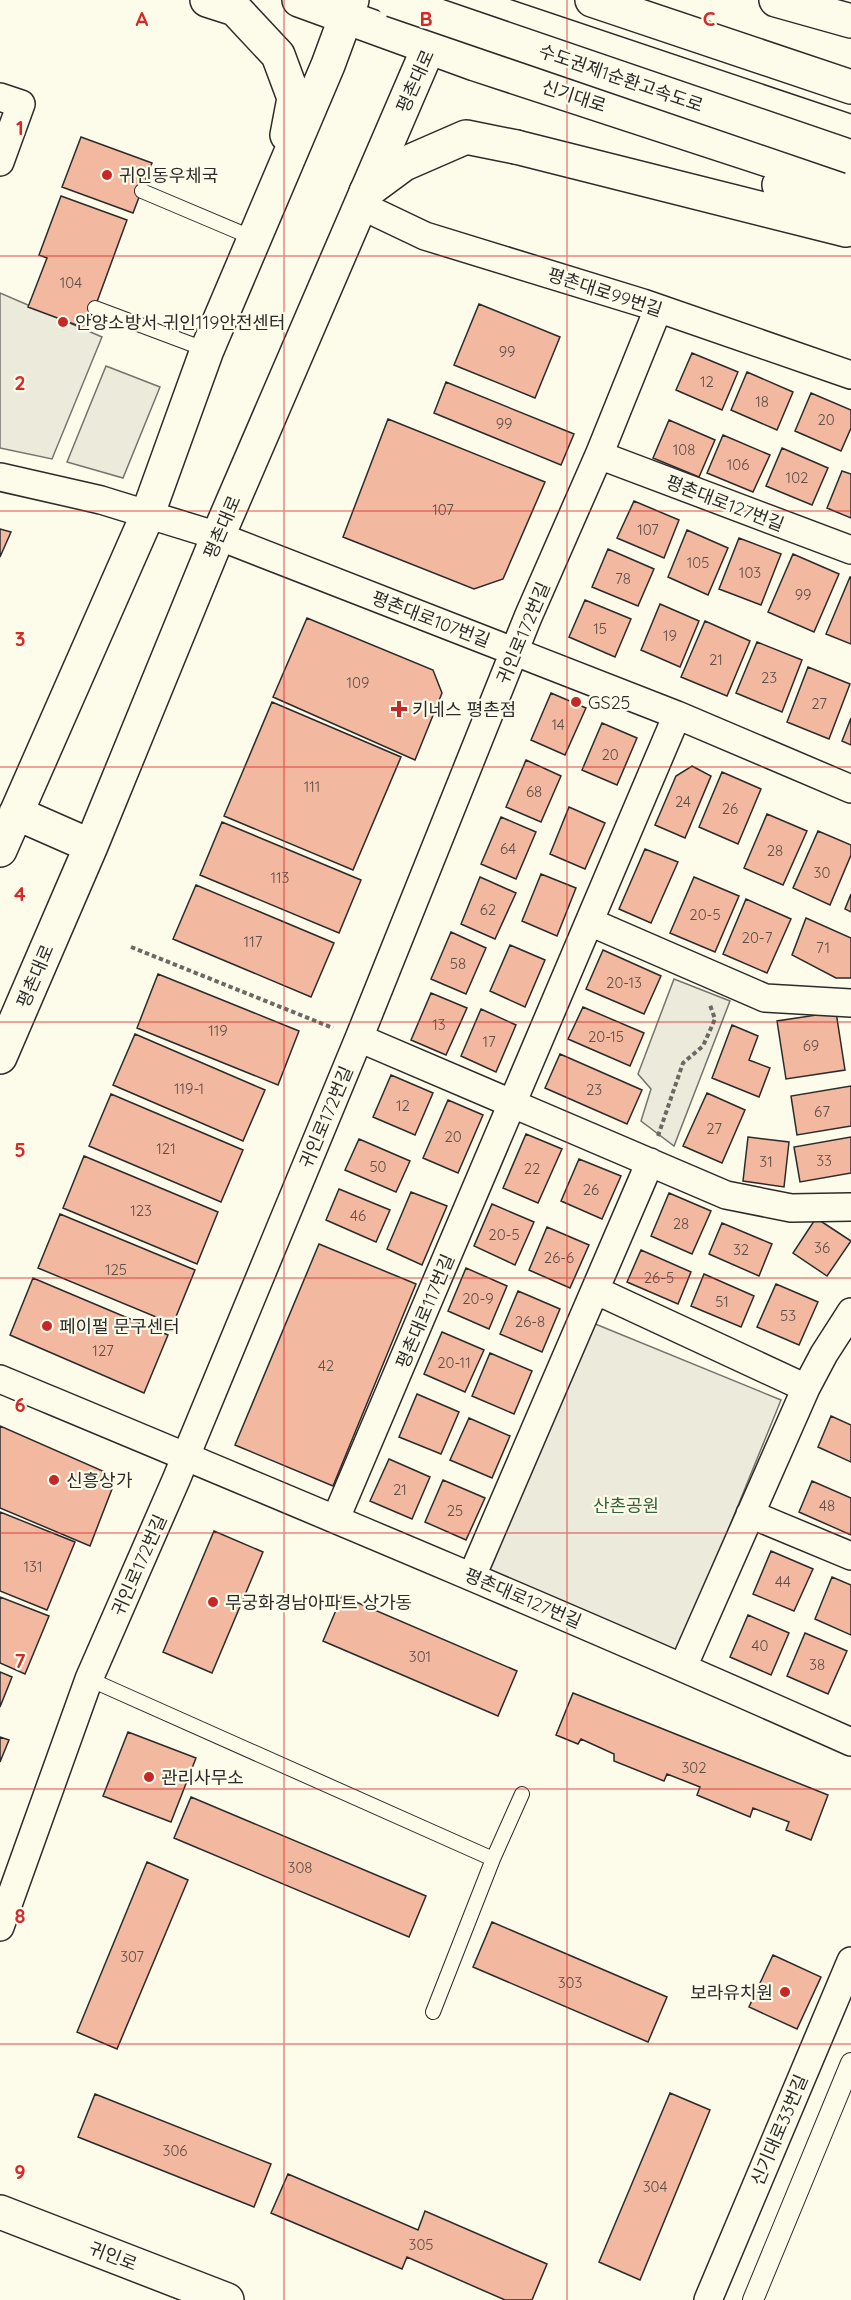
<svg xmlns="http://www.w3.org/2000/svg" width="851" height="2300" font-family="Quicksand,'Noto Sans KR',sans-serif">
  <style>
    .green { fill: #ecebdb; stroke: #74746e; stroke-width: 1.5 }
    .parking { fill: #eceadb; stroke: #74746e; stroke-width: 1.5 }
    .building { fill: #f2b8a0; stroke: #2b2b2b; stroke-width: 1.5 }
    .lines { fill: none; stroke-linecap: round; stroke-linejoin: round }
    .service-casing { stroke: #2b2b2b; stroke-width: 16 }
    .pedestrian-casing { stroke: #2b2b2b; stroke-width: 22 }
    .minor-casing { stroke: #2b2b2b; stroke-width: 30 }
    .tertiary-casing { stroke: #2b2b2b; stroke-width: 36 }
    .secondary-casing { stroke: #2b2b2b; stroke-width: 36 }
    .motorway-casing { stroke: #2b2b2b; stroke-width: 36 }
    .path { stroke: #6a6964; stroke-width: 4; stroke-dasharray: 4.5 3; stroke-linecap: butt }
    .service { stroke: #fdfbea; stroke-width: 14 }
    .pedestrian { stroke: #fdfbea; stroke-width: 20 }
    .minor { stroke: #fdfbea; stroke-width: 27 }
    .tertiary { stroke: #fdfbea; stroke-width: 33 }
    .secondary { stroke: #fdfbea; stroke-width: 33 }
    .motorway { stroke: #fdfbea; stroke-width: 33 }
    .motorway-bridge-casing { stroke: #2b2b2b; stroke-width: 36; stroke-linecap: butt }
    .motorway-bridge { stroke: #fdfbea; stroke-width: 33 }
    .grid { fill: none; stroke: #d62828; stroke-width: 1.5; stroke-opacity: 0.55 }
    .poi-dot { fill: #c62828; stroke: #fdfbea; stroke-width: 2 }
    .labels { text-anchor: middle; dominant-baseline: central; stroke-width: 4.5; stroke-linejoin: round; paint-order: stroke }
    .number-label { font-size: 15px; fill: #5d4e48 }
    .street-label { font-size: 18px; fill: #2b2b2b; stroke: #fdfbea }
    .poi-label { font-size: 18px; fill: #2b2b2b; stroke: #fdfbea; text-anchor: start }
    .park-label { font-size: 18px; fill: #34623c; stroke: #fdfbea }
    .grid-label { font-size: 20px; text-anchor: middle; font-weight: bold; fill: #d62828; stroke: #fdfbea; stroke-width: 4.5; stroke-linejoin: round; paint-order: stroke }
  </style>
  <rect width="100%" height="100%" fill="#fdfbea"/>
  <path class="green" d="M674,979L730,1001L674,1146L641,1121L651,1089L638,1074Z
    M588,1321L781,1400L678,1653L486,1575Z"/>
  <path class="parking" d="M0,293L102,337L52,459L0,448Z
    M106,366L160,387L123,478L67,462Z"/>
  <path class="building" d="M81,137L152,163L133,213L62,187Z
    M61,196L127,220L87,329L28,307L47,258L39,255Z
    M479,304L560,337L535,398L454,365Z
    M692,353L738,372L722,410L676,390Z
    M747,372L793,392L777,430L731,410Z
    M446,382L574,434L561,465L434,413Z
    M811,393L851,410V428L841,451L795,431Z
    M388,419L545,482L503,579L474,589L343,537Z
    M669,420L715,440L699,477L653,458Z
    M723,435L770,455L753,492L707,473Z
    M782,448L828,468L812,505L766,486Z
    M842,471L851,474V518L827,508Z
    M634,501L679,520L664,558L617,538Z
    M0,529L11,532L0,557Z
    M687,530L728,548L708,595L668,577Z
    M739,538L781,554L761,605L719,589Z
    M608,549L654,569L638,606L592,587Z
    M793,554L839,574L814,632L768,612Z
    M850,577H851V644L826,634Z
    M585,600L631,619L615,657L569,637Z
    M660,604L699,621L680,667L641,650Z
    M307,618L433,670L442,693L415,760L273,697Z
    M705,621L750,641L727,696L681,677Z
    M757,642L802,660L782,712L736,693Z
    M808,667L850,684L829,739L787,722Z
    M551,693L586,708L565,755L531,740Z
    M272,702L401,757L353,870L224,816Z
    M851,718V745L842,741Z
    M602,723L637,738L617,785L582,770Z
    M526,760L561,776L541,822L506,807Z
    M692,766L711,776L685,838L655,825L676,776Z
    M722,772L761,789L738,844L699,827Z
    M569,807L605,823L585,869L550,854Z
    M767,814L807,831L783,885L744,868Z
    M501,817L536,832L516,879L481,864Z
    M222,822L361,880L339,933L200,875Z
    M818,831L851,845V855L830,905L793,888Z
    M645,849L678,862L651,923L619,909Z
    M541,874L576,888L557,936L522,921Z
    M480,877L516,893L495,939L461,924Z
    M694,877L739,896L715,952L670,933Z
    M196,885L334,943L311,997L173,939Z
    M851,894V912L845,909Z
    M746,899L791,919L767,973L723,954Z
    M806,918L851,938V978H836L792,955Z
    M451,932L486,948L466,994L431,979Z
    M510,945L545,960L525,1007L490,991Z
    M603,950L661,976L644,1014L586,989Z
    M158,974L299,1031L278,1085L137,1028Z
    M431,993L467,1008L446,1055L411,1040Z
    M583,1007L644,1033L630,1066L568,1039Z
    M481,1009L516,1025L496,1072L461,1056Z
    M836,1012L845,1070L786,1079L777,1021Z
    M732,1025L758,1036L749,1060L770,1068L759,1097L712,1078Z
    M135,1034L265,1090L243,1141L113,1085Z
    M560,1054L642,1090L627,1124L545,1088Z
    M391,1075L433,1093L415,1135L373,1117Z
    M851,1086V1126L797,1135L791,1096Z
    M707,1093L745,1110L722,1163L683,1146Z
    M111,1094L243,1150L221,1202L89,1146Z
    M448,1100L483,1115L458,1173L423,1158Z
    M526,1134L562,1149L538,1203L503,1188Z
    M748,1137L789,1142L784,1187L743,1181Z
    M851,1137V1173L800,1182L794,1147Z
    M359,1139L410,1161L396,1192L345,1170Z
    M84,1156L218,1212L197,1264L63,1208Z
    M579,1159L621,1176L602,1219L561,1201Z
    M339,1189L390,1210L376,1242L326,1220Z
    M411,1192L447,1206L422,1265L387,1249Z
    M669,1193L711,1211L692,1254L651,1236Z
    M492,1204L534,1222L515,1265L474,1246Z
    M60,1214L195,1270L173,1324L38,1268Z
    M816,1218L851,1241L827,1276L793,1253Z
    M722,1223L772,1244L759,1276L709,1254Z
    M547,1227L589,1245L570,1288L529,1270Z
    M319,1244L416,1284L333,1486L235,1445Z
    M641,1250L691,1272L678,1304L627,1282Z
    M466,1268L507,1286L489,1329L448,1311Z
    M704,1274L754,1296L741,1327L691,1306Z
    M33,1278L168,1335L144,1393L10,1335Z
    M776,1284L818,1302L799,1345L757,1327Z
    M518,1291L560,1309L542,1352L500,1334Z
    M442,1332L484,1350L465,1392L424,1374Z
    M490,1353L532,1371L514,1414L472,1396Z
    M417,1394L459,1412L441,1454L399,1437Z
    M831,1416L851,1425V1462L818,1447Z
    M469,1418L510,1436L492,1478L450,1460Z
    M0,1426L105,1472L112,1489L90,1546L0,1508Z
    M389,1459L430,1477L412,1519L370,1501Z
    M443,1480L485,1498L466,1540L425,1522Z
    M812,1481L851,1498V1535L799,1512Z
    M0,1512L75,1542L47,1610L0,1591Z
    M214,1531L263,1552L212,1673L163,1652Z
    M771,1551L813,1569L794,1611L753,1594Z
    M832,1577L851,1585V1635L815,1619Z
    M342,1596L517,1671L498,1716L323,1641Z
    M0,1597L49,1616L25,1674L0,1663Z
    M748,1615L789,1633L771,1675L730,1657Z
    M805,1633L847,1651L828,1694L787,1676Z
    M0,1672L12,1677L0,1707Z
    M573,1693L828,1795L811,1840L786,1830L789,1822L753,1808L750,1817L697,1795L700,1787L667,1774L664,1781L614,1761V1754L581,1739L578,1744L556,1735Z
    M128,1732L196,1758L171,1822L103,1796Z
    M0,1737L9,1740L0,1762Z
    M191,1797L426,1896L409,1937L174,1838Z
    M147,1862L188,1880L117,2049L77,2032Z
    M492,1922L667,1997L648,2042L473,1967Z
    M773,1955L821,1977L797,2029L749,2007Z
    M670,2093L710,2110L640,2280L599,2262Z
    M95,2094L271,2164L254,2207L78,2137Z
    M288,2174L418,2230L425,2211L547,2264L532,2300H505L407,2257L402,2269L271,2213Z"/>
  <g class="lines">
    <defs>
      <path id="service" d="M142,191L253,238
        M95,308L207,350
        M89,1679L493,1859L433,2012
        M493,1859L522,1794"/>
      <path id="pedestrian" d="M753,2300L851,2063"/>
      <path id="minor" d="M0,97L21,104L0,162
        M362,206L425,236L643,303L851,375
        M599,455L851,550
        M0,477L101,500L218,536L677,715L851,789
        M590,922L765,998L851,1003
        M359,1038L726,1195L791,1208L851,1207
        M595,1290L806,1388
        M0,1379C285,1498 569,1616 851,1742
        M750,1514L851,1556
        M336,1518L677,715
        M472,1576L650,1162
        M683,1667L806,1388L824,1354L851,1312
        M0,1927L89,1679L176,1480L359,1038L528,617L599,455L658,309
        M708,2300L851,1961"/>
      <path id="tertiary" d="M207,0L235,9L278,55L294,98L287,135
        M299,0L475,64L851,187
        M458,0L851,132
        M776,0L851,21
        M516,147L846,230
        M779,185L851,214
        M16,813L91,846
        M0,850L147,516L207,350L328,65L352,0
        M0,1057L91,846L218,536L449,0
        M0,2212L227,2300"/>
      <path id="secondary" d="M366,192L404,164L466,137L516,147"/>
      <path id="motorway" d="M592,0L851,87"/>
    </defs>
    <use href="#service" class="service-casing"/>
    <use href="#pedestrian" class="pedestrian-casing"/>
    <use href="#minor" class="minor-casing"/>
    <use href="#tertiary" class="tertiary-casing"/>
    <use href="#secondary" class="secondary-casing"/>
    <use href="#motorway" class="motorway-casing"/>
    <path class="path" d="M131,947L333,1028
      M658,1136L683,1063L703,1046L715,1019L710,1005"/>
    <use href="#service" class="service"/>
    <use href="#pedestrian" class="pedestrian"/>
    <use href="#minor" class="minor"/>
    <use href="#tertiary" class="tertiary"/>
    <use href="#secondary" class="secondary"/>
    <use href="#motorway" class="motorway"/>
    <defs>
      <path id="motorway-bridge" d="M392,0L851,157"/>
    </defs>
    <use href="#motorway-bridge" class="motorway-bridge-casing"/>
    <use href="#motorway-bridge" class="motorway-bridge"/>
  </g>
  <path class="grid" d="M284,0V2300M567,0V2300M0,256H851M0,511H851M0,767H851M0,1022H851M0,1278H851M0,1533H851M0,1789H851M0,2044H851"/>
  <g class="poi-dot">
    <circle cx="107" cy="175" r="6"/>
    <circle cx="63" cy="322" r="6"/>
    <circle cx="576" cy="702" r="6"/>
    <path d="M396 700h6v6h6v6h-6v6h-6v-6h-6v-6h6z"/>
    <circle cx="47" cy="1326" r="6"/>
    <circle cx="54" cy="1480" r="6"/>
    <circle cx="213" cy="1602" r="6"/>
    <circle cx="149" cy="1777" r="6"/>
    <circle cx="785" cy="1992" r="6"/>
  </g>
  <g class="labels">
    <g class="number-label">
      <text x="71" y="282">104</text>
      <text x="507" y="351">99</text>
      <text x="707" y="381">12</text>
      <text x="762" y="401">18</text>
      <text x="826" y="419">20</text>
      <text x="504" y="423">99</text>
      <text x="684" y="449">108</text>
      <text x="738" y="464">106</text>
      <text x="797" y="477">102</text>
      <text x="443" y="509">107</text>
      <text x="648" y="529">107</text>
      <text x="698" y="562">105</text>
      <text x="750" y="572">103</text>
      <text x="623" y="578">78</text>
      <text x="803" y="594">99</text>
      <text x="600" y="628">15</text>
      <text x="670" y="635">19</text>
      <text x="716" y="659">21</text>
      <text x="769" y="677">23</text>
      <text x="358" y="682">109</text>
      <text x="819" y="703">27</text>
      <text x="558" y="724">14</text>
      <text x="610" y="754">20</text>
      <text x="312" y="786">111</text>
      <text x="534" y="791">68</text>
      <text x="683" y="801">24</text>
      <text x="730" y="808">26</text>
      <text x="508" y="848">64</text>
      <text x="775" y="850">28</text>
      <text x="822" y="872">30</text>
      <text x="280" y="877">113</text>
      <text x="488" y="909">62</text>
      <text x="705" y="914">20-5</text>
      <text x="757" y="937">20-7</text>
      <text x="253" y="941">117</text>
      <text x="823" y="947">71</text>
      <text x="458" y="963">58</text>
      <text x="624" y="982">20-13</text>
      <text x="439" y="1024">13</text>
      <text x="218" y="1030">119</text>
      <text x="606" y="1036">20-15</text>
      <text x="489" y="1041">17</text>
      <text x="811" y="1045">69</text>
      <text x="189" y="1088">119-1</text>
      <text x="594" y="1089">23</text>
      <text x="403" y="1105">12</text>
      <text x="822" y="1111">67</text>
      <text x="714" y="1128">27</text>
      <text x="453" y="1136">20</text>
      <text x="166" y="1148">121</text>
      <text x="824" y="1160">33</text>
      <text x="766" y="1161">31</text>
      <text x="378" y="1166">50</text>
      <text x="532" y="1168">22</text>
      <text x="591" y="1189">26</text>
      <text x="141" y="1210">123</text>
      <text x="358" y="1215">46</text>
      <text x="681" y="1223">28</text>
      <text x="504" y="1234">20-5</text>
      <text x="822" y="1247">36</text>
      <text x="741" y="1249">32</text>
      <text x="559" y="1257">26-6</text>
      <text x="116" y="1269">125</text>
      <text x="659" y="1277">26-5</text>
      <text x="478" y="1298">20-9</text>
      <text x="722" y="1301">51</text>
      <text x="788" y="1315">53</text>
      <text x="530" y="1321">26-8</text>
      <text x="103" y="1350">127</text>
      <text x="454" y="1362">20-11</text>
      <text x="326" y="1365">42</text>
      <text x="400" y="1489">21</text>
      <text x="827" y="1505">48</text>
      <text x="455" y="1510">25</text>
      <text x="33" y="1566">131</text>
      <text x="783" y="1581">44</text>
      <text x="760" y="1645">40</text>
      <text x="420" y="1656">301</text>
      <text x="817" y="1664">38</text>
      <text x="694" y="1767">302</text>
      <text x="300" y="1867">308</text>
      <text x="132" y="1956">307</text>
      <text x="570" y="1982">303</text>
      <text x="175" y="2150">306</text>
      <text x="655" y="2186">304</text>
      <text x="421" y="2244">305</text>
    </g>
    <g class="street-label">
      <text transform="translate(621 78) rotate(19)">수도권제1순환고속도로</text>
      <text transform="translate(415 81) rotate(-66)">평촌대로</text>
      <text transform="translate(574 96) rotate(18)">신기대로</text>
      <text transform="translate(605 292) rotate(18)">평촌대로99번길</text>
      <text transform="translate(725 503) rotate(21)">평촌대로127번길</text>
      <text transform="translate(222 527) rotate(-67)">평촌대로</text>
      <text transform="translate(431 619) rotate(21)">평촌대로107번길</text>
      <text transform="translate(523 633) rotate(-67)">귀인로172번길</text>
      <text transform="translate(35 976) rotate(-67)">평촌대로</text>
      <text transform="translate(326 1117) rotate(-67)">귀인로172번길</text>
      <text transform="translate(425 1311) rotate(-67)">평촌대로117번길</text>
      <text transform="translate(139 1565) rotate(-66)">귀인로172번길</text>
      <text transform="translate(523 1598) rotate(23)">평촌대로127번길</text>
      <text transform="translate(779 2130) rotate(-67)">신기대로33번길</text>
      <text transform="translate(113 2256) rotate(21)">귀인로</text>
    </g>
    <g class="poi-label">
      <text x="119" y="175">귀인동우체국</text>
      <text x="75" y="322">안양소방서 귀인119안전센터</text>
      <text x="588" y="702">GS25</text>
      <text x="412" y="709">키네스 평촌점</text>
      <text x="59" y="1326">페이펄 문구센터</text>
      <text x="66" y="1480">신흥상가</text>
      <text x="225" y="1602">무궁화경남아파트 상가동</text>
      <text x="161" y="1777">관리사무소</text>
      <text x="773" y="1992" text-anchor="end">보라유치원</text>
    </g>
    <g class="park-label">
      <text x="626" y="1505">산촌공원</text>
    </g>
  </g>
  <g class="grid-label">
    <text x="142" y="26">A</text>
    <text x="426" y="26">B</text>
    <text x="709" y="26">C</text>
    <text x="20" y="135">1</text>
    <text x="20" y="390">2</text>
    <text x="20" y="646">3</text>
    <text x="20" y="901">4</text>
    <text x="20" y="1157">5</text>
    <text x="20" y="1412">6</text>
    <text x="20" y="1668">7</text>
    <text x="20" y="1923">8</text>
    <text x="20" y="2179">9</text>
  </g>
</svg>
